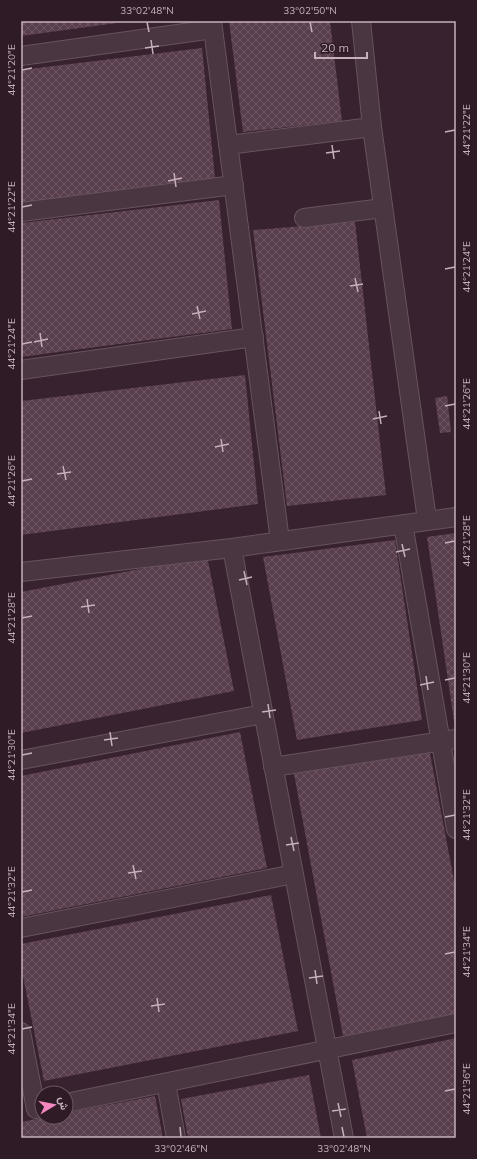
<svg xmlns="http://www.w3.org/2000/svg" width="477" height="1159" font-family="Mulish,Vazirmatn,sans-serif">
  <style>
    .building { fill: url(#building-cross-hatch) }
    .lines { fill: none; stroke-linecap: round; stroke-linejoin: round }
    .minor-casing { stroke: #67535e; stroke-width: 20 }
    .minor { stroke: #493640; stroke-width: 18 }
    .ticks { fill: none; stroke: #c5b0bb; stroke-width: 1.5 }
    .neatline { fill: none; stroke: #c5b0bb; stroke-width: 1.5 }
    .ticks-label { font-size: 10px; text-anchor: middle; fill: #c5b0bb }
  </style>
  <defs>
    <pattern id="building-cross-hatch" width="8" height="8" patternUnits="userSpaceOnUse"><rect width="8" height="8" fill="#593e4d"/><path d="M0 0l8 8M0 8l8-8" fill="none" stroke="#6f5765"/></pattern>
  </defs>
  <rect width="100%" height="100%" fill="#39222f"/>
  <path class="building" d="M21,21H124V22L21,36Z
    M229,21H330L342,121L243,132Z
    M202,48L215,178L21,203V70Z
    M219,200L232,329L21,357V223Z
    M355,222L386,495L287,506L253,230Z
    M245,375L258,504L21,535V401Z
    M447,396L451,432L440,433L435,398Z
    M456,533V721H454L427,537Z
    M395,540L422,720L297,740L263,557Z
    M207,556L234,691L21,733V592Z
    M240,732L267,868L21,917V776Z
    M429,748L456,891V1015L343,1036L294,774Z
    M271,895L298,1031L44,1081L21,966V944Z
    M456,1038V1138H367L352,1060Z
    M309,1075L321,1138H188L181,1099Z
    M155,1096L163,1138H21V1122L46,1117H66V1113Z"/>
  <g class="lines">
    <defs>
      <path id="minor" d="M212,21L280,541
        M361,21L372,127L427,520
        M21,56L213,29
        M228,145L372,127
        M21,212L234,185
        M304,218L383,208
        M21,370L254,337
        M403,524L456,829
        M232,548L344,1138
        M21,572L232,548L456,517
        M21,760L263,714
        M273,767L456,739
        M21,928L294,874
        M21,1032L36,1109
        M166,1083L176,1138
        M66,1103L456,1023"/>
    </defs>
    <use href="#minor" class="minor-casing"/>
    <use href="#minor" class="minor"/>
  </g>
  <path class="ticks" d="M147,22L149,32M310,22L312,32M151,40L153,54M145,48L159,46M22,70L32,68M445,132L455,130M332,145L334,159M326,153L340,151M174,173L176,187M168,181L182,178M22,207L32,205M445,269L455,267M355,278L358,292M350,286L363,284M197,306L200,319M192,314L206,311M40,333L42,347M34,342L48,339M22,344L32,342M445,406L455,404M379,411L381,424M373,419L387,416M221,439L223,452M215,447L229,444M63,466L66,480M57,474L71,472M22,481L32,479M445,543L455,541M402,544L405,557M396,552L410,549M244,571L247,585M239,580L252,577M87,599L89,613M81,607L95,605M22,618L32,616M426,676L428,690M445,680L455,678M420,685L434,682M268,704L270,718M262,712L276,710M110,732L112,746M104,740L118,738M22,755L32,753M445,817L455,815M291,837L294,851M286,845L299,843M133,865L136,879M128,873L142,871M22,892L32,890M445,954L455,952M315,970L317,984M309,978L323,976M157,998L159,1012M151,1006L165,1004M22,1029L32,1027M445,1091L455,1089M338,1103L341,1117M332,1111L346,1109M180,1127L181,1137M342,1127L344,1137"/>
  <rect width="477" height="1159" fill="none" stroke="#2e1b25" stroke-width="44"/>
  <g transform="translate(54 1105) rotate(80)"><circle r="19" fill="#2e1b25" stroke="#6a5761"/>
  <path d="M0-3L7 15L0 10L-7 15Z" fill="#f487bf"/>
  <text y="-6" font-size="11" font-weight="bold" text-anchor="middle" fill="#c5b0bb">ش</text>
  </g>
  <path d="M315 52v6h52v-6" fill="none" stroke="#c5b0bb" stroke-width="2"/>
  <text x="321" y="52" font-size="12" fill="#c5b0bb" stroke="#2e1b25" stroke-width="3" paint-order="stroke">20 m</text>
  <rect x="22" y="22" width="433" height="1115" class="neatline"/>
  <g class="ticks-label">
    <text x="147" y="14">33°02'48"N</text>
    <text x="310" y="14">33°02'50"N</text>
    <text transform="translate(11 70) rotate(-90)" y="4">44°21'20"E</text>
    <text transform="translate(466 130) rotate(-90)" y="4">44°21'22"E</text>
    <text transform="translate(11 207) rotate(-90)" y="4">44°21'22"E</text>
    <text transform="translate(466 267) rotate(-90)" y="4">44°21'24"E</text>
    <text transform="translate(11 344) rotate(-90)" y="4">44°21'24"E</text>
    <text transform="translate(466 404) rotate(-90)" y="4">44°21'26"E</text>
    <text transform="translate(11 481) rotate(-90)" y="4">44°21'26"E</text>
    <text transform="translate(466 541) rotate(-90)" y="4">44°21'28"E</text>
    <text transform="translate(11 618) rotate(-90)" y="4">44°21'28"E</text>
    <text transform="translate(466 678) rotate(-90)" y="4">44°21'30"E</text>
    <text transform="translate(11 755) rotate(-90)" y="4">44°21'30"E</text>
    <text transform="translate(466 815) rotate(-90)" y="4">44°21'32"E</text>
    <text transform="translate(11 892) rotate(-90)" y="4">44°21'32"E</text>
    <text transform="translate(466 952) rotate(-90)" y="4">44°21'34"E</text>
    <text transform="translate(11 1029) rotate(-90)" y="4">44°21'34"E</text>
    <text transform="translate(466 1089) rotate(-90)" y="4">44°21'36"E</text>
    <text x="181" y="1152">33°02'46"N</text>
    <text x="344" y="1152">33°02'48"N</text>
  </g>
</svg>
